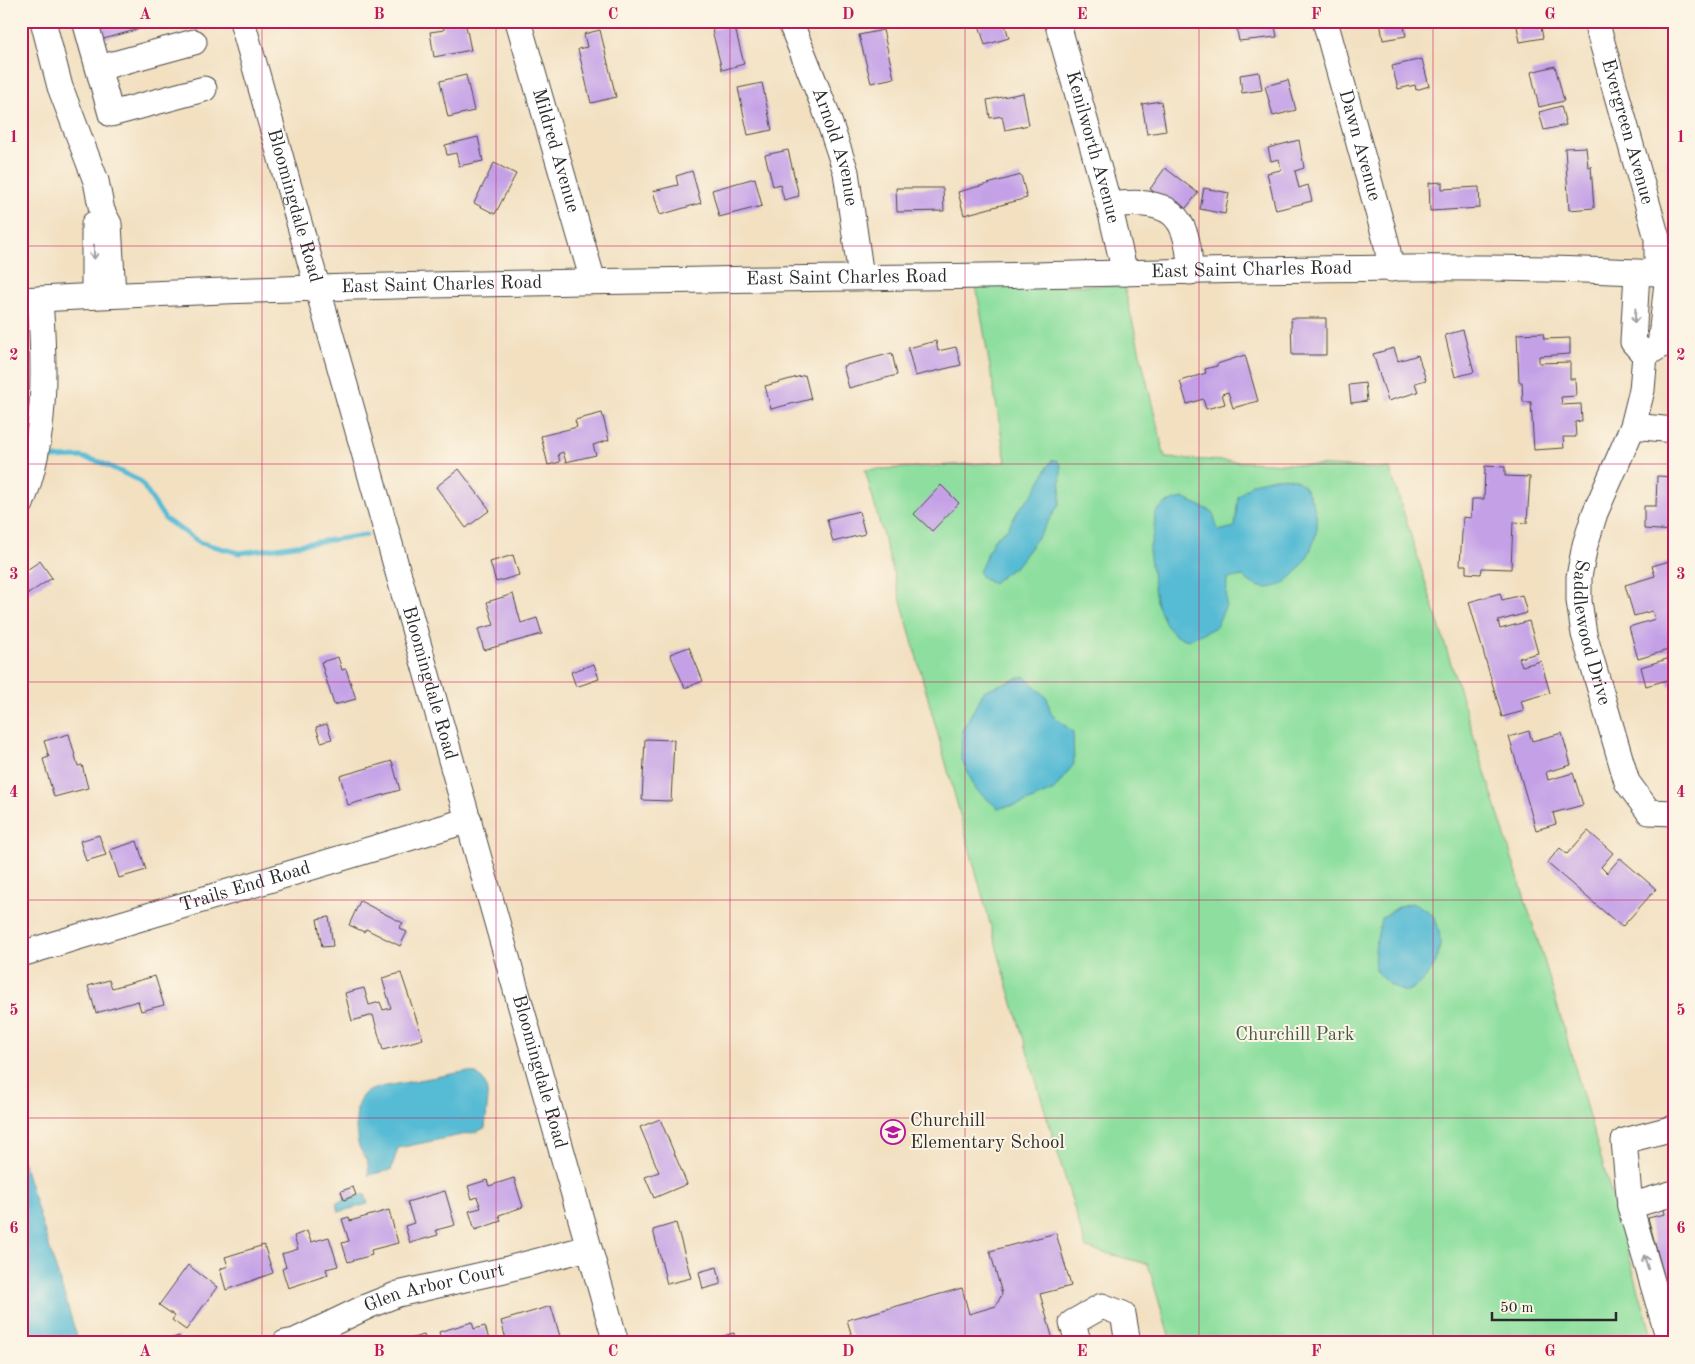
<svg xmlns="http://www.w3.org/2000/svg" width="1695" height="1364" font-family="'Old Standard TT',serif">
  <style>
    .green { fill: #8edf9f; stroke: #5c8565 }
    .water { fill: #56bbd4; stroke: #407380 }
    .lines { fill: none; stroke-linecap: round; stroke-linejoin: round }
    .stream { stroke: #56bbd4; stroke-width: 5 }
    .building { fill: #c4a1e7 }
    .minor-casing { stroke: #494642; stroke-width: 27 }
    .minor { stroke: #fff; stroke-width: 25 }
    .oneway { stroke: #a0a0a0 }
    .grid { fill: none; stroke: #c2185b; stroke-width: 1; stroke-opacity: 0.55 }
    .labels { text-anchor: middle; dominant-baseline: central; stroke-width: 4; stroke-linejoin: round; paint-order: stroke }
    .street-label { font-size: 19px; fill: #2b2b2b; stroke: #fcf5e5 }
    .park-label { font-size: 19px; fill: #445848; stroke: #fcf5e5 }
    .poi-label { font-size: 19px; fill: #2b2b2b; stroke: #fcf5e5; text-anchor: start }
    .neatline { fill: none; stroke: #c2185b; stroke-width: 2 }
    .grid-label { font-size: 16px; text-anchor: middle; font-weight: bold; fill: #c2185b }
  </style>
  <rect width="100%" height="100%" fill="#fcf5e5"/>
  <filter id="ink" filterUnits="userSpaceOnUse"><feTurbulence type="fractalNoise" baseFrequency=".02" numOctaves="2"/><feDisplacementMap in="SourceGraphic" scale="10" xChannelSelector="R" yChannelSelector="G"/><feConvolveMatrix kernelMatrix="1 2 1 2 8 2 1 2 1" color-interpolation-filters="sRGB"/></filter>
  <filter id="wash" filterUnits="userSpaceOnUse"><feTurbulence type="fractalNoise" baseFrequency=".0096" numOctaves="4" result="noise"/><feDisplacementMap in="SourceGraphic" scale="20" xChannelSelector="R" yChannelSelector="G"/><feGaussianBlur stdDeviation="1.12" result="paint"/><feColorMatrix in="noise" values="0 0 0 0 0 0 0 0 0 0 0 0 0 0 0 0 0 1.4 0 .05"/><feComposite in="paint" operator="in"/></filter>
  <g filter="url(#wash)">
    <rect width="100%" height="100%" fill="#f2e0c1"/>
    <path class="green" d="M976,285L1124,286L1165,458L1390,469L1547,970L1654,1343H1171L1148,1264L1086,1248L1001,963L865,470L1006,462Z"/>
    <path class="water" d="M1057,460L1061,466L1060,503L1041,533L1017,565L993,583L983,579L979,572L994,539L1008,528L1019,509L1034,492L1051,461Z
      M1274,478C1278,478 1284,477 1289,478C1297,479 1303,484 1307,491C1313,501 1318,516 1317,528C1313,561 1276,611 1243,576L1227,579L1226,605L1216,627L1188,640L1176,636L1166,625L1156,601L1149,550L1154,531L1155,513L1166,503L1183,498L1213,512L1218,531L1235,527L1238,496L1253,483Z
      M1024,676L1047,698L1051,714L1073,732L1074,764L1054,790L1022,804L998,808L976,790L961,758L962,730L985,690Z
      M1412,903C1421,907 1432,911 1436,921C1448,950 1432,982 1405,992C1362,974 1375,956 1381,918L1400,906Z
      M463,1072C495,1070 487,1106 485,1128L476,1132L398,1148L391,1170L368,1175C370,1158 364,1159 359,1146C355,1134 354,1103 363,1095C368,1090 375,1089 381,1087Z
      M21,1156L79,1343H21Z
      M365,1194L368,1204L339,1212L336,1203Z"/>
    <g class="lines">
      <path class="stream" d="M21,440L30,445
        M43,453L51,458L81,457L100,462L140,481L165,519L201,543L240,553L366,535"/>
    </g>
    <g id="blocks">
      <path class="building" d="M95,21H144L146,27L100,40Z
        M443,21H465L471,50L434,57L430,32L444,30Z
        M978,21H1004L1009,38L985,45Z
        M1248,21H1274L1277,37L1239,41L1237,30L1249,27Z
        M1380,21H1403L1406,36L1383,40Z
        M1516,21H1540L1543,38L1520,42Z
        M734,24L744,64L722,70L712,30Z
        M600,30L616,97L591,103L578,49L587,47L584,34Z
        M883,30L894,78L871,83L859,35Z
        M1422,59L1429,86L1416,90L1415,85L1398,89L1392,66Z
        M1555,66L1564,101L1539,107L1531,72Z
        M1259,72L1262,90L1242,93L1240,75Z
        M466,75L474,111L448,117L440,81Z
        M1288,80L1296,110L1273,116L1265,86Z
        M762,83L772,130L748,135L738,88Z
        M1023,93L1029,125L1005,130L1002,116L990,118L987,100Z
        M1161,101L1166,131L1147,134L1142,104Z
        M1561,106L1566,125L1544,130L1539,112Z
        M478,137L483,161L459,166L456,153L447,155L445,145Z
        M1299,140L1304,168L1295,171L1299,188L1308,185L1312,201L1276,210L1267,173L1281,170L1279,159L1271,161L1268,148Z
        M1586,147L1588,167L1591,166L1594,208L1569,210L1565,148Z
        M788,150L799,196L784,200L780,184L773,186L765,155Z
        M1674,160V181H1672L1666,162Z
        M494,163L516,174L495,214L474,203Z
        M1165,168L1198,193L1182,213L1150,189Z
        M692,171L701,203L660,215L653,191L678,185L676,176Z
        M1021,175L1027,198L964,215L958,192Z
        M755,178L762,206L719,217L712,190Z
        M1442,182V189L1479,187L1480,208L1430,211L1429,183Z
        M896,188H943L944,211L897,212Z
        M1204,188L1229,193L1225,214L1200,209Z
        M1291,318H1326V355H1292Z
        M1463,330L1474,372L1455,377L1445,335Z
        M1543,333L1544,339L1570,338V354L1539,356V363L1570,362V379H1575L1576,396L1561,397L1562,405L1581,404L1582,421L1575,422L1576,437H1563L1564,448L1534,450L1531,402H1523L1522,382H1519L1517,334Z
        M936,341L938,351L956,347L961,365L915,376L908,348Z
        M1394,348L1398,361L1418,355L1426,380L1415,383L1418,392L1388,401L1373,354Z
        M892,353L897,375L849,388L843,366Z
        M1245,355L1258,401L1233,408L1228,392L1222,394L1225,404L1206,409L1203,399L1187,404L1180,381L1206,373L1205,369L1217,366V364Z
        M805,375L811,399L771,409L765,386Z
        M1365,383L1367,401L1351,403L1349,385Z
        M602,413L609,440L593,445L596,455L566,462L563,452L558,454L560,462L548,465L541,436L577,427L575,420Z
        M1485,466L1505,467V476L1530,477L1527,523L1513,522L1511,569L1482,568L1481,574L1466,573V565H1460L1463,517L1471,518L1472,499H1484Z
        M459,469L490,510L466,528L436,487Z
        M1657,476L1674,477V531L1644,529V506H1656Z
        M941,485L959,503L932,531L914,514Z
        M859,511L865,534L833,542L827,519Z
        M513,555L519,575L496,582L490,562Z
        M1673,560L1674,685L1669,686L1667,680L1646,686L1641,667L1670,658L1668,650L1638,659L1629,627L1655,619L1652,611L1634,616L1625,585L1655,576L1652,566Z
        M40,561L52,578L28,594L21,584V574Z
        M1500,593L1502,600L1522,595L1527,613L1498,621L1500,629L1529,621L1538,653L1519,658L1522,666L1541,661L1550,693L1521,701L1524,711L1502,717L1469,602Z
        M513,594L521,623L537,618L542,634L484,650L478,629L494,625L487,602Z
        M689,647L703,681L685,688L670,654Z
        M338,657L342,670L346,669L356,699L334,705L321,662Z
        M594,664L599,679L576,687L571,672Z
        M327,724L332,739L321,742L316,727Z
        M1529,731L1532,741L1562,733L1571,765L1546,772L1548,780L1573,773L1583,805L1553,813L1556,824L1536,830L1509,737Z
        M69,734L78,766L82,765L88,788L54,797L43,759L49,757L44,741Z
        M645,739L674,740L671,801L642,800Z
        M392,761L400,790L348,805L340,776Z
        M1588,831L1613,853L1601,867L1607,873L1620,858L1656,889L1622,927L1547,863L1560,848L1567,854Z
        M99,835L106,855L86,861L80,841Z
        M137,841L146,870L119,878L110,850Z
        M360,901L403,923L399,928L407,932L400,946L366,929L364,932L349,925Z
        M329,917L333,946L322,947L317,919Z
        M401,973L423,1039L383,1050L373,1015L352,1021L345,993L364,988L369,1005L380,1002L383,1010L391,1008L382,978Z
        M155,976L164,1005L141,1011L138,1001L96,1013L88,986L109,980L112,988Z
        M660,1119L687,1184L654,1198L645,1177L659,1172L640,1127Z
        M514,1178L523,1207L499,1215L501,1221L475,1230L469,1211L481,1208L477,1197L472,1199L468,1186L487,1180L489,1186Z
        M353,1187L356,1195L344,1200L341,1191Z
        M445,1191L455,1225L436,1230L438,1235L410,1243L405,1226L414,1223L407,1202Z
        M1674,1198V1277L1665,1280L1648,1218L1665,1214L1662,1201Z
        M389,1210L398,1243L371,1250L372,1255L348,1262L342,1243L349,1241L342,1219L349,1217L350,1221Z
        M676,1223L691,1278L667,1284L653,1230Z
        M307,1231L311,1242L329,1237L338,1266L326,1269L328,1275L288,1288L282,1269L286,1267L282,1254L298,1249L294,1236Z
        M1056,1233L1071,1286L1040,1294L1054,1343H854L847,1320L962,1288L969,1314L996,1306L1002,1294L990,1251Z
        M264,1245L273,1273L226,1290L220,1269L228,1266L225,1257Z
        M188,1265L217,1287L186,1330L172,1320L175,1316L159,1305Z
        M717,1267L721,1284L703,1289L699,1272Z
        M551,1306L562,1343H507L501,1321Z
        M472,1322L474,1329L485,1326L490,1343H442L439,1332Z
        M734,1333L736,1343H702V1342Z
        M424,1335L427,1343H401V1341Z
        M179,1336L181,1343H159V1342Z"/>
    </g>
  </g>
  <g filter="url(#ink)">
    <use href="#blocks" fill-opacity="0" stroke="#494642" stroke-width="1"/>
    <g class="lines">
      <defs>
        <g id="minor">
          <path d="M43,21L60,87L96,181L102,211L109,224L113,295"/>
          <path d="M85,21L111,114L204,89"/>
          <path id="s1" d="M242,21L616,1343"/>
          <path id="s2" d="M518,21L593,281"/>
          <path id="s3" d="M790,21L825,109L846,172L861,277"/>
          <path id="s4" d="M1057,21L1109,205L1125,273"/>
          <path id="s5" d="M1325,21L1386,241L1391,269"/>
          <path id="s6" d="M1596,21L1657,238V273"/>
          <path d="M99,68L194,42"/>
          <path d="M1109,205C1168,198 1189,211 1190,272"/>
          <path d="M94,224V296"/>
          <path id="s7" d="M21,300C342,283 663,281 984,276C1214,272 1445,261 1674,274"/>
          <path d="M1645,355L1660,346L1668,274"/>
          <path d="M1633,426L1642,390L1645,355L1633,342L1637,273"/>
          <path id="s8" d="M1674,430L1633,426L1595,513L1585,545L1579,577V601L1584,634L1627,782L1649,812L1674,813"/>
          <path d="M21,504C47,439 45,368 40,299"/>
          <path id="s9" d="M21,954L469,820"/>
          <path d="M1630,1206L1674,1193"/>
          <path id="s10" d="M285,1343L295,1341L368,1306L398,1294L504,1270L588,1248"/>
          <path d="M1079,1343L1072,1323L1102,1306L1123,1314L1128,1343"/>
          <path d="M1670,1343L1630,1206L1624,1141L1674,1128"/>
        </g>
      </defs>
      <use href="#minor" class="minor-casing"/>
      <use href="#minor" class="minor"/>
    </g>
    <defs><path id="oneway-shaft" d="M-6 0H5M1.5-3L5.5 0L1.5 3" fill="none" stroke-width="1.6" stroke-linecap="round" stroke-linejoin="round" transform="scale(1.25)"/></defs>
    <g class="oneway">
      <use href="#oneway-shaft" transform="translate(94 252) rotate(90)"/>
      <use href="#oneway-shaft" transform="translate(1635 316) rotate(93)"/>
      <use href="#oneway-shaft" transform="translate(1646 1262) rotate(-107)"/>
    </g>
  </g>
  <path class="grid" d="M262,21V1343M496,21V1343M730,21V1343M965,21V1343M1199,21V1343M1433,21V1343M21,246H1674M21,464H1674M21,682H1674M21,900H1674M21,1118H1674"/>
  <defs>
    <symbol id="school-ring" viewBox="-11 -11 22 22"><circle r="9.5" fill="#fcf5e5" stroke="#b5179e" stroke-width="1.5"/><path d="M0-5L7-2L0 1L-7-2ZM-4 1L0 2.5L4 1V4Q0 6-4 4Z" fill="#b5179e"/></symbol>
  </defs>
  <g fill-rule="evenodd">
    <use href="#school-ring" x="879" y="1118" width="28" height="28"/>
  </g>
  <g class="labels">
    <g class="street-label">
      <text stroke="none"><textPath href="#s6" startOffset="115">Evergreen Avenue</textPath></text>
      <text stroke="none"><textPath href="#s5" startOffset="129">Dawn Avenue</textPath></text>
      <text stroke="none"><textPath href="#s3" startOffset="134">Arnold Avenue</textPath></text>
      <text stroke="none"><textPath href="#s4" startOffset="131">Kenilworth Avenue</textPath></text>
      <text stroke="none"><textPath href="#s2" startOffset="135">Mildred Avenue</textPath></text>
      <text stroke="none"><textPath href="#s1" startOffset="192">Bloomingdale Road</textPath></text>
      <text stroke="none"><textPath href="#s7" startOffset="1231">East Saint Charles Road</textPath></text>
      <text stroke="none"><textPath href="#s7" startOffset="826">East Saint Charles Road</textPath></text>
      <text stroke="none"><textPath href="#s7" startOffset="421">East Saint Charles Road</textPath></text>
      <text stroke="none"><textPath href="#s8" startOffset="259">Saddlewood Drive</textPath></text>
      <text stroke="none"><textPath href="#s1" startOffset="688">Bloomingdale Road</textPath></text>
      <text stroke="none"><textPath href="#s9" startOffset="234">Trails End Road</textPath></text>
      <text stroke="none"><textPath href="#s1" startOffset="1092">Bloomingdale Road</textPath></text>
      <text stroke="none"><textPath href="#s10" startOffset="160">Glen Arbor Court</textPath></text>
    </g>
    <g class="park-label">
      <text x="1295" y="1035">Churchill Park</text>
    </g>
    <g class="poi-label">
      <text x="910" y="1121">Churchill<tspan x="910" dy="22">Elementary School</tspan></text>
    </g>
  </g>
  <rect width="1695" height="1364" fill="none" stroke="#fcf5e5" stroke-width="55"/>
  <path d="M1492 1312v8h124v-8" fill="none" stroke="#2b2b2b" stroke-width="2.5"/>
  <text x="1500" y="1312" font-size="15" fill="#2b2b2b" stroke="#fcf5e5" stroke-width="4" paint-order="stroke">50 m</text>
  <rect x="28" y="28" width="1640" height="1308" class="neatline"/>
  <g class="grid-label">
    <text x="145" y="19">A</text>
    <text x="379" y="19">B</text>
    <text x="613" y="19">C</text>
    <text x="848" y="19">D</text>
    <text x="1082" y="19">E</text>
    <text x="1316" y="19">F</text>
    <text x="1550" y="19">G</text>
    <text x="14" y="142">1</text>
    <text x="1681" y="142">1</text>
    <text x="14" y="360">2</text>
    <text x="1681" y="360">2</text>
    <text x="14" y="579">3</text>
    <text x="1681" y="579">3</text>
    <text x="14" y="797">4</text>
    <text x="1681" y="797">4</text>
    <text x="14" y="1015">5</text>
    <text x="1681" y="1015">5</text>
    <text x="14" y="1233">6</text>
    <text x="1681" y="1233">6</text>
    <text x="145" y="1356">A</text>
    <text x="379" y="1356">B</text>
    <text x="613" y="1356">C</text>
    <text x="848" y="1356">D</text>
    <text x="1082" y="1356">E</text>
    <text x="1316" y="1356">F</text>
    <text x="1550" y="1356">G</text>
  </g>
</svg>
